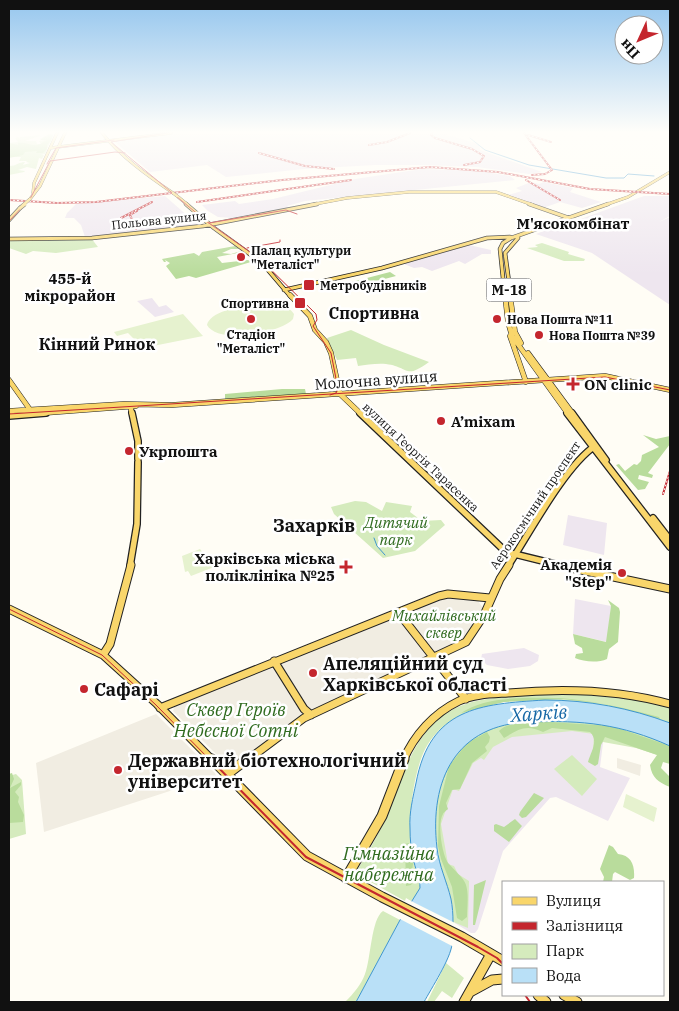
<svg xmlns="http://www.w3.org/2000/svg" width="679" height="1011" font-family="'IBM Plex Serif',serif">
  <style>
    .industrial { fill: #eee6ef }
    .green { fill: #d5ebbd }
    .forest { fill: #b9dc9c }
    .pitch { fill: #e6f2cf }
    .plaza { fill: #f1ede2 }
    .water { fill: #b9e0f7; stroke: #3f96cf }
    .pier { fill: #fffdf5 }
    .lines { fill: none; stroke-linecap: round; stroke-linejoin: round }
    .stream { stroke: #3f96cf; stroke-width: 1 }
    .major-far5-casing { stroke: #222; stroke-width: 3 }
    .major-far4-casing { stroke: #222; stroke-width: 4.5 }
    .major-far3-casing { stroke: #222; stroke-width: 5.5 }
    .major-far2-casing { stroke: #222; stroke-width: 8 }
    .major-far1-casing { stroke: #222; stroke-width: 9 }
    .major-casing { stroke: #222; stroke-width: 11 }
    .major-far5 { stroke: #f9d66b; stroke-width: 2.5 }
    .major-far4 { stroke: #f9d66b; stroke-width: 3 }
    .major-far3 { stroke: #f9d66b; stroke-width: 4.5 }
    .major-far2 { stroke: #f9d66b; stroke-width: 5.5 }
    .major-far1 { stroke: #f9d66b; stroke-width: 7 }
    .major { stroke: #f9d66b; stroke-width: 9 }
    .tram-far1 { stroke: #c4262e; stroke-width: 1 }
    .tram { stroke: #c4262e; stroke-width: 2 }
    .rail-casing { stroke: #c4262e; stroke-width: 2 }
    .rail { stroke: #fff; stroke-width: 1; stroke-dasharray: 2; stroke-linecap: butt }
    .major-bridge-far1-casing { stroke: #222; stroke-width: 3; stroke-linecap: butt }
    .major-bridge-casing { stroke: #222; stroke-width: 4.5; stroke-linecap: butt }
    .major-bridge-far1 { stroke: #f9d66b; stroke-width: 2.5 }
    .major-bridge { stroke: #f9d66b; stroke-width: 3 }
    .poi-dot { fill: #c4262e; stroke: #fff; stroke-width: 2 }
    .labels { text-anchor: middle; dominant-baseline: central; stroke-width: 5; stroke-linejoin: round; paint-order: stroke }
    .far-street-label { font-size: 12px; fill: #111; stroke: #fff }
    .far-poi-label { font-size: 12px; font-weight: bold; fill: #111; stroke: #fff; text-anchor: start }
    .shield { fill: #fff; stroke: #585858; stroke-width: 1 }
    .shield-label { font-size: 14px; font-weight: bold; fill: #111 }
    .far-quarter-label { font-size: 15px; font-weight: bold; fill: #111; stroke: #fff }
    .street-label { font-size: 15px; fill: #111; stroke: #fff }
    .poi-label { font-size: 15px; font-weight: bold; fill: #111; stroke: #fff; text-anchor: start }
    .park-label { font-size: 15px; font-style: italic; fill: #2f6b1f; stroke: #fff }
    .far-district-label { font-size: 16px; font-weight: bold; fill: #111; stroke: #fff }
    .quarter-label { font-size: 18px; font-weight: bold; fill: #111; stroke: #fff }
    .near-poi-label { font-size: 18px; font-weight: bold; fill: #111; stroke: #fff; text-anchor: start }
    .near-park-label { font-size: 18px; font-style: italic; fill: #2f6b1f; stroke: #fff }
    .near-water-label { font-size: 19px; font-style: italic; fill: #1768a6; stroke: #fff }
  </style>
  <rect width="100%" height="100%" fill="#fffdf5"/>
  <path class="industrial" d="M172,133H450L447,135L479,144L480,150L542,172L529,174L477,167L425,165H375L304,169L226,177L207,165L150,172L115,142Z
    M422,169L479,171L510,176L515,180L305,201L287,206L289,208L233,218L218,217L208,211L202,205L235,201L239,204L273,199L355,179Z
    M531,182L539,184L544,182L573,188L570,192L601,202L582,208L560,202L543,208L508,195L522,191L516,188Z
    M165,196L198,225L85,237L81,225L74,218H65L67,213L76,204Z
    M644,196H670V216L659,222L670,217V305L592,253L536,234L572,220L607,232L610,231L578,220Z
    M469,245L491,250V254H482L465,264L459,261L432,271L422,267L414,268L404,264Z
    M152,298L159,307L166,305L174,312L155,317L137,301Z
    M568,515L607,523L604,555L563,545Z
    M575,599L611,606L607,642L573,634Z
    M524,648L539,655L538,661L530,666L508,669L487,665L481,659L482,654Z
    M553,721L600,723L603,743L600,767L630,778L608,821L556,797L550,798L503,851L478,929L475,933H471L453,922V910L443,877L436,830L460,749L480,734L512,722Z"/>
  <path class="green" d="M49,134L53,135L45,154H41L44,155L42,159L39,158L36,169L27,167L18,170L25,171L24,172L9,175V166C17,166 18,162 25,162L23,165L30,163L26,162L27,161H19L21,157H9V143L18,142L15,138L19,137L20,139V137L42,135L25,141H36L37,144H41L39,141L44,140L40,139Z
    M91,238L98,247L56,253L33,251L26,254L9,248V241Z
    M542,243L569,252L568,254L585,259L584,261H564L527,248L538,247L535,245Z
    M351,330L384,345L429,362C404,380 410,367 386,364C377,363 366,365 358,366L356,358L337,360L327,338Z
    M355,501L366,502L382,511L386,502L412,506L410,512L422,521L441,520L445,525L415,551L383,558L334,514L331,507Z
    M571,694C605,694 637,699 670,707V723C607,700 472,676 428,744C416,762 410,804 410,825C410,836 411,848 413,859C415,869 422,878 420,888C418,894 415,897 411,901L406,898L405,901L358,875V869C366,855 375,841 382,826C405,778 412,718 472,702C504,694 539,695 571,694Z
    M553,721L600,723L649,736L670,746V759L636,748L603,742L593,751L594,734L572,731L512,737L493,747L484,760L481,758L473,763L459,791L453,789L441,824L448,864L454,866L458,874L469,881L468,928L453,922C453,914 453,906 451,899C450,892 446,884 443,877C440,869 439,860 438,851C428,793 448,735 511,722C524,720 540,721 553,721Z
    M572,755L597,779L582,796L554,769Z
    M16,774L22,780L26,834L9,839V776Z
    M383,911L400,920L356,1002H345C354,993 361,985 365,974C371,959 371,919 383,911Z
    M446,963L464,978L452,998L442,991L434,1002H427Z"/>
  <path class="forest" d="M49,134L53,135L51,141L47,145V149L43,153H36L37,151L25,152L23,155L9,158V143L18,145V143C25,142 29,145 33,145C41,146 41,142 47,140H40Z
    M235,246L239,249H231L222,253L231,254L241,251L243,252L217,257L222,263L248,260L251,262L196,278L189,276L176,279L166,266L170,263L165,260L166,262H164L162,259L194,253L199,256L202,252Z
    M390,272L396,276L350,288L344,284Z
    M282,389H305L306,394L225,399V394Z
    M643,435L656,439L670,436V444L648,473L653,475L652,478L639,475L638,479L649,482L645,489L638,490L616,465L619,464L625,471L634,464L637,465L641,461L642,455L659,447Z
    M608,600L619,608L620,612L618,642L609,649L607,659C598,663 584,662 575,658L576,654L583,653L582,648L575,644L573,634L606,642L611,606Z
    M560,698C594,701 626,708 659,717L660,719L603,704L564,699L504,702L461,713C487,695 529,698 560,698Z
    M550,722L612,726L670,746V764L663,762L661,768L670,777V787C658,782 652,778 650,765L657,755L605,737L601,745L598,764L595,766L588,762C591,751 599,741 590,732L552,728L543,732C526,724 519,729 504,738L499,731C509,720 535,722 550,722Z
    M487,732L490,737L489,742L485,747L487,751L472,763L460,789L452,790L446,803L448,809C448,809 443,813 443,814C437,823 442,856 449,864C454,870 464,878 466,885C469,895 467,907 467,917L462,921L457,918L452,887L441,859L438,846L439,806L449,766L467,743Z
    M12,773L14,779L10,788L21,782V785L15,792L19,797L18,802L24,815L23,822L9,823V774Z
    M534,793L544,798L526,817L522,818L519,815L520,812Z
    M515,819L522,826L509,842L494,831V825L496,824L504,827Z
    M409,843L413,864L412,871L415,879L411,885L406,886L405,844Z
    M609,845L613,847L618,854C631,855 635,865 634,878L630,880L615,872L613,874L612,882H603L604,877L600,869Z
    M486,880L475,925H473L474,885Z"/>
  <path class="pitch" d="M270,303C279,304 289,306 294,314L293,319C281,333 218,345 207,325C210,309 255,303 270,303Z
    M183,314L203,336L143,348L128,333L117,336L114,332Z
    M200,549L214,567L191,576L188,571L185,572L182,556Z
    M626,794L657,808L654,822L623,807Z"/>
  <path class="plaza" d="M452,597L478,601L483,608L462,642L301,718L230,768L173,711L175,705L442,598Z
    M156,714L215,773L216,776L44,832L36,763Z
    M617,758L641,765L640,776L617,768Z"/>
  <path class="water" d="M545,700C588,700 630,708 670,723V746C621,724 583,720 530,722C456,724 429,780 437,848C439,866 447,882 451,899C454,914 453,930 452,944C451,958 431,989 424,1002H356L400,920L420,888C420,878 416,871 414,862C411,851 410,840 410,828C409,813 413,797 416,783C430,708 479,704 545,700Z"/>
  <path class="pier" d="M409,900L455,923L454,947L398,918Z"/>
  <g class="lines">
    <path class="stream" d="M470,138L485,150L529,165L606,178H624L628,174L654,176
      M374,538L377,546L385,555"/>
    <defs>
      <path id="major-far5" d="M102,133C121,157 148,176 173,193
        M50,148L171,133
        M33,193L34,183L57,133
        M177,196L188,205
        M30,199L40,186L65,133
        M310,205L347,198L409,192H496L533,205
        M605,205L628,197L670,172"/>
      <path id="major-far4" d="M186,204L214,228L262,263L291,297
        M529,204L569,218
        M9,220L20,208
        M9,239L92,238L203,226L317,204
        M284,290L382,268L487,238L510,237
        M505,297L500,249L503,243L511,238L608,204
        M511,297L505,253L518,238"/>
      <path id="major-far3" d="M290,295L310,316L315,330L326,342L331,353L340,394L361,414
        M505,295L508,322L512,336L568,414
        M510,295L515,332L521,343
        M510,336L526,382
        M528,353L573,414
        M9,380L31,411
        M130,405L132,414
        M9,411L124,404L172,405L605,376L670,390
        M30,414L136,406"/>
      <path id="major-far2" d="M132,413L138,441V459
        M360,413L506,552L563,566
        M567,413L670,547
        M572,413L606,460
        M9,416L46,413
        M653,518L670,540
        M130,566L137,524L138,462
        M508,566C529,534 565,466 595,446"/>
      <path id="major-far1" d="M557,565L670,589
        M9,609L103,655L157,704L213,761
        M398,612L466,699
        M103,655L110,644L131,565
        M274,661L304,709L311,715
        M160,708L439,596L448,594L490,598
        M246,761L304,718L466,642L484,615L500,579L509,565
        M403,761C414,735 434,713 459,701C474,694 492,694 508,693C562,688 617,689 670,704"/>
      <path id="major" d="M212,759L307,856L382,897L462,937L503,961
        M226,775L247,759
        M346,878L382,816L404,759
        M470,992L492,980L503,979
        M538,995L546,1002
        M564,995L577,1002
        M464,1002L491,954"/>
    </defs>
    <use href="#major-far5" class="major-far5-casing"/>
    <use href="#major-far4" class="major-far4-casing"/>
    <use href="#major-far3" class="major-far3-casing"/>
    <use href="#major-far2" class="major-far2-casing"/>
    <use href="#major-far1" class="major-far1-casing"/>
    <use href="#major" class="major-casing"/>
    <use href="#major-far5" class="major-far5"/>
    <use href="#major-far4" class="major-far4"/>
    <use href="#major-far3" class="major-far3"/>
    <use href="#major-far2" class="major-far2"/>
    <use href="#major-far1" class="major-far1"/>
    <use href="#major" class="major"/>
    <path class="tram-far1" d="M167,133L111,142L206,221L260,259L316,314L317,320L313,326L331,353L338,389L336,393L330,395
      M47,164L56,148L114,140
      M9,221L30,199L50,161L115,152L125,153
      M209,223L286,210L297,214
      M247,248L280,242V240
      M9,414L605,377L670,390
      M9,609L102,655L156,705L211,761"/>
    <path class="tram" d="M210,759L306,857L478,947L497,958L503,964
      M525,995L530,1002"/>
    <defs>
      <path id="rail" d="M432,133L431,135L435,138L472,149L484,156L480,162L464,165
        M524,133L552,170L545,174L532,175
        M528,135L551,142
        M369,145L387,142L410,133
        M259,153L305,166L334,169
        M526,180L560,200
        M9,200L57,203L96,202L282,180L430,167L498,172L590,189L670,194
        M197,202L351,180
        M118,229L117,225L121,218L152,202
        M136,229L130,215L137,211
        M663,494L670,471"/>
    </defs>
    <use href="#rail" class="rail-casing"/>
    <use href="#rail" class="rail"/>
    <defs>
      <path id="major-bridge-far1" d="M173,193L177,196
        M23,205L30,199"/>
      <path id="major-bridge" d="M20,208L25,204"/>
    </defs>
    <use href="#major-bridge-far1" class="major-bridge-far1-casing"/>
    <use href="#major-bridge" class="major-bridge-casing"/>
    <use href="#major-bridge-far1" class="major-bridge-far1"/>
    <use href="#major-bridge" class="major-bridge"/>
  </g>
  <linearGradient id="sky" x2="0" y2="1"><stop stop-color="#95c6ee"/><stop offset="0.48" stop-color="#fffefa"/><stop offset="1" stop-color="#fffefa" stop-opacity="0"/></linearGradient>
  <rect width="679" height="275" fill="url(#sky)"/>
  <g class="poi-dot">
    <circle cx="241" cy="257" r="5"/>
    <rect x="303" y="279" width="12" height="12" rx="2.5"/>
    <rect x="294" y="297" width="12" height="12" rx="2.5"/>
    <circle cx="251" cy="319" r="5"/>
    <circle cx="497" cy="319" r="5"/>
    <circle cx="539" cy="335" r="5"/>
    <path d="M570.5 376.5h5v5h5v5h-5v5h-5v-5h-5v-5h5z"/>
    <circle cx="441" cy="421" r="5"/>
    <circle cx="129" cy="451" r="5"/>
    <path d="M343.5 559.5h5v5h5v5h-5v5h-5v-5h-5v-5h5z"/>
    <circle cx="622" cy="573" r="5"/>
    <circle cx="313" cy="673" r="5"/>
    <circle cx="84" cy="689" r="5"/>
    <circle cx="118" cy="770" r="5"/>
  </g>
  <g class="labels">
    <g class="far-street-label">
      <text transform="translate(159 220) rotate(-6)">Польова вулиця</text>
      <text transform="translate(421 457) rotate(43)">вулиця Георгія Тарасенка</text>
      <text transform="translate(535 505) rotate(-56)">Аерокосмічний проспект</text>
    </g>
    <g class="far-poi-label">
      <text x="251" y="250">Палац культури<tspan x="251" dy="14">"Металіст"</tspan></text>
      <text x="320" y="285">Метробудівників</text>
      <text x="289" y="303" text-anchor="end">Спортивна</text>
      <text x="507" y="319">Нова Пошта №11</text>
      <text x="251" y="334" text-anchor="middle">Стадіон<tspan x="251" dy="14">"Металіст"</tspan></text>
      <text x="549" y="335">Нова Пошта №39</text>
    </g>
    <rect class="shield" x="486.5" y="278.5" width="45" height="23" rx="4"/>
    <g class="shield-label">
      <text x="509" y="290">М-18</text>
    </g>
    <g class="far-quarter-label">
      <text x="573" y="223">М'ясокомбінат</text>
      <text x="70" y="278">455-й<tspan x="70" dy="17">мікрорайон</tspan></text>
    </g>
    <g class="street-label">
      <text transform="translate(376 380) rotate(-4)">Молочна вулиця</text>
    </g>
    <g class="poi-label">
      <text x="584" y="384">ON clinic</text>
      <text x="451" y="421">A’mixam</text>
      <text x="139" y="451">Укрпошта</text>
      <text x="335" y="558" text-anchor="end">Харківська міська<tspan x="335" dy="17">поліклініка №25</tspan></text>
      <text x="612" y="564" text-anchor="end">Академія<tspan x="612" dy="17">"Step"</tspan></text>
    </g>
    <g class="park-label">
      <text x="396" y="522">Дитячий<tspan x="396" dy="17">парк</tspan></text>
      <text x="444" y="615">Михайлівський<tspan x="444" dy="17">сквер</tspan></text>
    </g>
    <g class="far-district-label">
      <text x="374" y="313">Спортивна</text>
      <text x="97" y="344">Кінний Ринок</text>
    </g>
    <g class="quarter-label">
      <text x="314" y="525">Захарків</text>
    </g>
    <g class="near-poi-label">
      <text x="323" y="663">Апеляційний суд<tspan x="323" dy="21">Харківської області</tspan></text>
      <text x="94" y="689">Сафарі</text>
      <text x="128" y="760">Державний біотехнологічний<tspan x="128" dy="21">університет</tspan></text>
    </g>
    <g class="near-park-label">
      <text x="236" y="709">Сквер Героїв<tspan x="236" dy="21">Небесної Сотні</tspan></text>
      <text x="389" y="853">Гімназійна<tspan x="389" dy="21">набережна</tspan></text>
    </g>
    <g class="near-water-label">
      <text transform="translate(539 713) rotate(-4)">Харків</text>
    </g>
  </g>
  <rect width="679" height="1011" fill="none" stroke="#111111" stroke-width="20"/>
  <rect x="502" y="881" width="162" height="115" fill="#ffffff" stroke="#a0a0a0"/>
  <rect x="512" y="897" width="25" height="8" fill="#f9d66b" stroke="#a0a0a0"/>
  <text x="546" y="906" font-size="15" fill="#111111">Вулиця</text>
  <rect x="512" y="922" width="25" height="8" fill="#c4262e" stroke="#a0a0a0"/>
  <text x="546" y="931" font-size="15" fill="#111111">Залізниця</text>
  <rect x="512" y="944" width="25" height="15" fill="#d5ebbd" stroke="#a0a0a0"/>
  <text x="546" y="956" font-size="15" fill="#111111">Парк</text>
  <rect x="512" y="968" width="25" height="15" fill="#b9e0f7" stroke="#a0a0a0"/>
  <text x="546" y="981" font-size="15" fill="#111111">Вода</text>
  <g transform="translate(639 40) rotate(226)"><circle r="24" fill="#ffffff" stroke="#a0a0a0"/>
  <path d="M0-4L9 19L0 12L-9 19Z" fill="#c4262e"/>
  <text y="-8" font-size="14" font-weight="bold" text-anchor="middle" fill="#111111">Пн</text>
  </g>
</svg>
